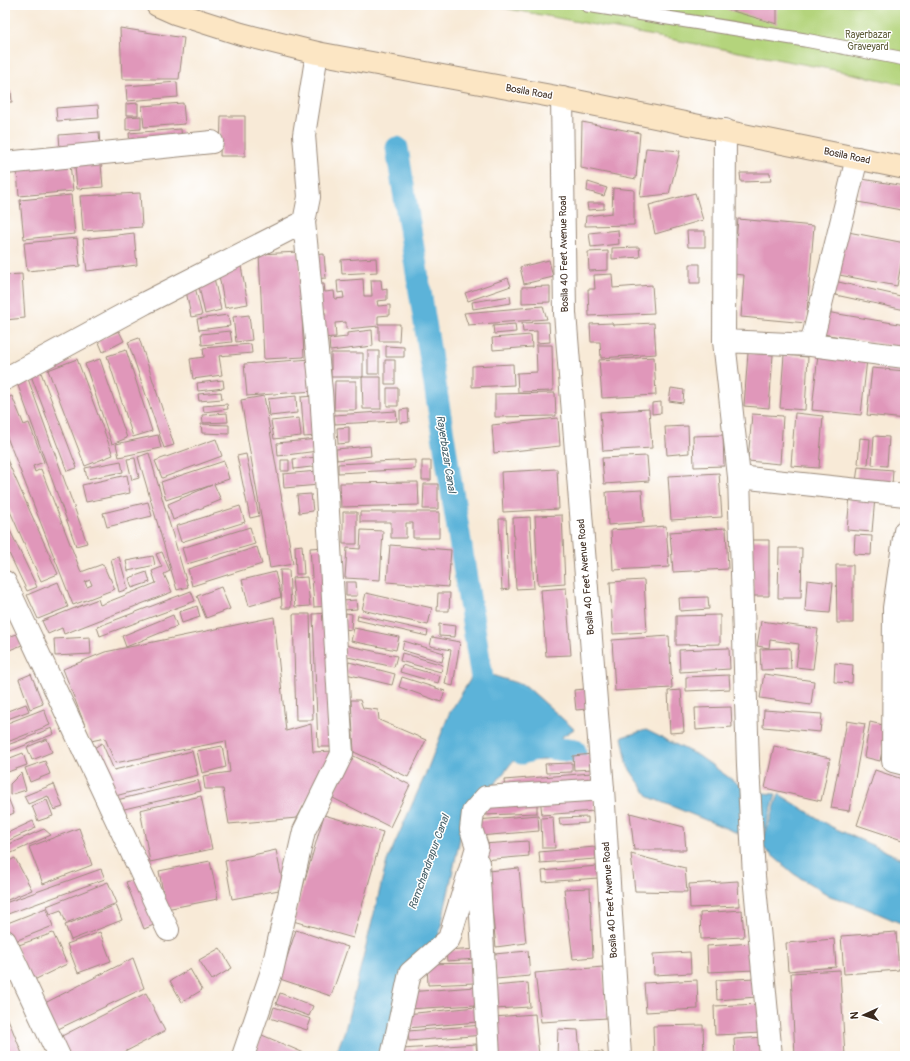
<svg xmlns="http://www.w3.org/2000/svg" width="910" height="1061" font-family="Pangolin,sans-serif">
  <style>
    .green { fill: #b4d47b; stroke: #787f4c }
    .water { fill: #5cb3d9; stroke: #4c6e7c }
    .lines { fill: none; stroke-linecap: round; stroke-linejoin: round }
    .canal { stroke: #5cb3d9; stroke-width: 23 }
    .building { fill: #e097ba; fill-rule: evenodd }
    .service-casing { stroke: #9a8a7a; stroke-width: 15 }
    .minor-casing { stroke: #9a8a7a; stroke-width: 24 }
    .tertiary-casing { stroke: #9a8a7a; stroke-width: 24 }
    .secondary-casing { stroke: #9a8a7a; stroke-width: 24 }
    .service { stroke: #fff; stroke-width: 13 }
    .minor { stroke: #fff; stroke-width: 22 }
    .tertiary { stroke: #fff; stroke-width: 22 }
    .secondary { stroke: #fce6c4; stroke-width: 22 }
    .labels { text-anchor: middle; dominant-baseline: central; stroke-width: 3; stroke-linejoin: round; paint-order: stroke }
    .park-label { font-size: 10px; fill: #5f5d3a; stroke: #fff }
    .street-label { font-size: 10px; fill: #3b2a1e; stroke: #fff }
    .water-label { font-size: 11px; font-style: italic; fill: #486169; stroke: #fff }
  </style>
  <rect width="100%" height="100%" fill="#fff"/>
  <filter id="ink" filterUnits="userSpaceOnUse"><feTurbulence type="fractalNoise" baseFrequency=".025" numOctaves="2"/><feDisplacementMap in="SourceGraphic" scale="8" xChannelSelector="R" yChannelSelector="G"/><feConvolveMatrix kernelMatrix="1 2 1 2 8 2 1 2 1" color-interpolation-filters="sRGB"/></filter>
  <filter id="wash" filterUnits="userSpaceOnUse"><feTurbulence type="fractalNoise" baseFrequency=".012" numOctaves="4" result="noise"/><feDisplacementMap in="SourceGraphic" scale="16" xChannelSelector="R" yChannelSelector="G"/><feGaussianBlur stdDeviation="0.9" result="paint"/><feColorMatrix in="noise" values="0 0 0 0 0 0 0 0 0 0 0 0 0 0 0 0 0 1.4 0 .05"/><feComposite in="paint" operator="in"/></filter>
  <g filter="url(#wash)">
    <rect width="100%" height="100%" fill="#f8ead7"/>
    <path class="green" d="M488,5H905V85L835,70Z"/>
    <path class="water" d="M476,670L526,686L574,729L560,738L545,760L513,761L495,784L466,810L438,940L408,965L386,1056H335L345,1030L387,861L426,773L449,714Z
      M646,730L699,756L749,792L776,794L760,845L750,838L649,797L628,767L622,737Z
      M779,794L832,827L905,860V925L863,907L830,896L794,874L761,846Z"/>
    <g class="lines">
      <path class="canal" d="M397,148L486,703
        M522,753L542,747L575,751"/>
    </g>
    <g id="blocks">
      <path class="building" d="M712,5H777V24Z
        M120,28L184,38L179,79H122Z
        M177,82L178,97L127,101L126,86Z
        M5,91H11L12,102H5Z
        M138,103V115H126V104Z
        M183,103L185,124L144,127L142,106Z
        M98,105L99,118L57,121L56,108Z
        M141,116V129L126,130V117Z
        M221,116H245V156H220Z
        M582,122L640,133L636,179L581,168Z
        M181,129L182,141L130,145L129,133Z
        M99,132L100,146L60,149L59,135Z
        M646,148L680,151L669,194L640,197Z
        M100,153L103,187L77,189L74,155Z
        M69,155L73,191L19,196L16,160Z
        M740,173H770L771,181L741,182Z
        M862,179L905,186L901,210L858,202Z
        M588,182L607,188L604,196L587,191Z
        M613,188L634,190V225L585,226L586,216L612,213Z
        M140,193L142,227L83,231L80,196Z
        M695,193L703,220L655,234L649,205Z
        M71,195L75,234L24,239L20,200Z
        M587,203H604V209L588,210Z
        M738,219L814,226L806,323L741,317L744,275L733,274Z
        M618,230L619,244L591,247L589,233Z
        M687,231H705V247H688Z
        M843,231L905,243L897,286L834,274Z
        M134,233L137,265L87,271L83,239Z
        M77,238L80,266L27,271L24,243Z
        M639,247L640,257L612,259V248Z
        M608,251V270L589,271L588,252Z
        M299,252L304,357L264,359L259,254Z
        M324,254L326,278L312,279L310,255Z
        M376,258L377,272L342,274L341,260Z
        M549,260L553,277L524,284L520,267Z
        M690,264H700V283H690Z
        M241,266L248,304L225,308L218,270Z
        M213,273L221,310L205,314L197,277Z
        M22,274L25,318L5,320V275Z
        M612,274L613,288L652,285L654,313L589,316L588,289H595L594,275Z
        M508,278L511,286L468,301L465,293Z
        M363,279L364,296H372L371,280H381L382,290L387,289V300L377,301L378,306L390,305V315L378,316V324H400L399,341H379V326L346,329V322L335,323L336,337L318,338L321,316H325V312L318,313L316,284H324L325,292L334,291L335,299L344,298L343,292L338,293L337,281Z
        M834,281L905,297V310L831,294Z
        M194,283L202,315L191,317L185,285Z
        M550,286V302L522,303V287Z
        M510,296L511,303L473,309L472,302Z
        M543,306L547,319L468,325L464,313Z
        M826,312L905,325V348L823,334Z
        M228,315L230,326L199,330L197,319Z
        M249,315L252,340L236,342L233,317Z
        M549,322L550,342L537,343V331L523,332L522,323Z
        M612,323L613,325L654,323L656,354L601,358L600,342H591L590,324Z
        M515,324L516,332L494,334L493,326Z
        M372,330L373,346L330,351L329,339L347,337V333Z
        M119,331L124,341L103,352L98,340Z
        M230,331L232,342L202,345L201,334Z
        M531,335L532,347L493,350L492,338Z
        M139,338L174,445L164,448L128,342Z
        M251,344L252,353L219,356L222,375L193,379L190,359L204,357L203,348Z
        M536,345H552L553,391L518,392L517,373L537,372Z
        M386,346L404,347V357H386Z
        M126,350L152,431L133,437L107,356Z
        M368,351H379V374H368Z
        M331,353H363V377H331Z
        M748,353L773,355L769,408L744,406Z
        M818,354L867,359L861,415L812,410Z
        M784,355L808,357L805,410L780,408Z
        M654,357L656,395L602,398L599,360Z
        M77,359L113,455L85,466L48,370Z
        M100,359L127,438L112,444L85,364Z
        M311,359L314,391L247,396L244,364Z
        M385,360H395V384H385Z
        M513,364L514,385L472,387V366Z
        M872,368L905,371V419L867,415Z
        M40,370L77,468L67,471L30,373Z
        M27,376L87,543L76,546L16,380Z
        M362,377H381V409H363Z
        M223,380L224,388L198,391L197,383Z
        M335,381H356V410H334Z
        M387,388H398V406H387Z
        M671,388L684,390L683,403L669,401Z
        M221,392L222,399L199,401L198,394Z
        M555,393L556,416L495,417V394Z
        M12,396L24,425L29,423L44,462L33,466L35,472L41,469L81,572L103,564L109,578H110L115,589L73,605L5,432V399ZM90,580L92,585L87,587L85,582Z
        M264,396L293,564L270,568L241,400Z
        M296,396L297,413L270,416L268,399Z
        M315,396L318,436L304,437L301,397Z
        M661,402V413L652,414V403Z
        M227,404L228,409L204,412L203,406Z
        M408,409L409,422L400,423V410Z
        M649,409L652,448L603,451L600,412Z
        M396,411L397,421L335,424L334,415Z
        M227,413L228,422L203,423L202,415Z
        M795,413L823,416L819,468L791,466Z
        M752,414L783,416L780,464L748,461Z
        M299,418L301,436L274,439L271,421Z
        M558,418L560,446L494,453L492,425Z
        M201,424L229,425V434L202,433Z
        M688,426L689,453L667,455L665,427Z
        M349,427V443L338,444L337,428Z
        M158,435L161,448L119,457L116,444Z
        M723,435L724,466L694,467L693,436Z
        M874,436L889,437L887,466L872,465Z
        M860,438L870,439L868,465L858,464Z
        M216,439L222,456L162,478L155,461Z
        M317,439L318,451L278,456L277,443Z
        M370,446L371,456L337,460L336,449Z
        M149,453L188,587L177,590L138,457Z
        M246,454L259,516L250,518L237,456Z
        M5,455L58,574L41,581L5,500Z
        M647,456L649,481L604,484L602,458Z
        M319,457L320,466L294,469L293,459Z
        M135,458L139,478L132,480L127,459Z
        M281,460H289V471H281Z
        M415,460V469L338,473V464Z
        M121,461L123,472L87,479L85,468Z
        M224,461L229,479L214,484L221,500L173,520L168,504L212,485L166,500L161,482Z
        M422,461H431V480H422Z
        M858,467L893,470L892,485L856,482Z
        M557,469L559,509L503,512L501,472Z
        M318,471L319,485L284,488L283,474Z
        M719,473L722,517L671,520L668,476Z
        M127,475L130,493L86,502L82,485Z
        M418,482L419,505L341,507L340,483Z
        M424,484H438V509H423Z
        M642,490L644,522L608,525L606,492Z
        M311,494L313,511L299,513L297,495Z
        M850,495L875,497L872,532L847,530Z
        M148,502L152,516L107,527L103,513Z
        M240,506L245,522L181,542L176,526Z
        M343,512H357V544H343Z
        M360,512H439V538H413V523H406V538H391V522H360Z
        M562,515L565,583L538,585L535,516Z
        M530,517L534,588L516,589L513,518Z
        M499,519H506L509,589L502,590Z
        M5,520L37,587L27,591L5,545Z
        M666,526L669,567L613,570L611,530Z
        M250,527L255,544L187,564L182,548Z
        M726,528L728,569L673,572L670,532Z
        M361,530L383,531L380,580L345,578L347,548L360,549Z
        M855,535L872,536L871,555L854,554Z
        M752,540H769V596H753Z
        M302,545L304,574H296L295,546Z
        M390,545L451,550L448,587L387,582Z
        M257,547L262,564L192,586L188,569Z
        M326,547L331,606L314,607L310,548Z
        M779,548H802L801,598H778Z
        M162,552L170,571L164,574L172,592L64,634L62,628L48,634L42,621L98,599L100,605L156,583L152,571L162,567L156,554Z
        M153,556L155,565L128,571L126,561Z
        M119,557L128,589L119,592L111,559Z
        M836,565H853V623H837Z
        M280,570H289L291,608H282Z
        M147,572L150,582L132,588L129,578Z
        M275,572L281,597L249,606L242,580Z
        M307,577L310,606L295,607L292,578Z
        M644,580L647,632L613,634L610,582Z
        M807,580L833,583L830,613L805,611Z
        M58,582L68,607L38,619L27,595Z
        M346,582H356L357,596H346Z
        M221,587L230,609L206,618L197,596Z
        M566,588L571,655L546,656L541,590Z
        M191,591L195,601L100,636L97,627Z
        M366,593L432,608L428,625L362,610Z
        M438,593H450L449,611H437Z
        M708,597L709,609L680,611L679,598Z
        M356,600L357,609L344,610L343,601Z
        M197,606L200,617L182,623L179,612Z
        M328,613L332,747H318L313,614Z
        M346,613L352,614L351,630L345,629Z
        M293,614H310L313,720H296Z
        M173,615L177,626L126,647L122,636Z
        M358,615L428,631L427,636L357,620Z
        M720,615V644L676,645V616Z
        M274,617L286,731L311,724L313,752L334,751L297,818L229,824L223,789H205L203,776L230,772L226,741L115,763L105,738L91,741L63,669L105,652Z
        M761,621L818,629L813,669L796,667L799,644L770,640L769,648L757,646Z
        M439,624L456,626L455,637L439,636Z
        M354,628L399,637L396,650L351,641Z
        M23,632L27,643L7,651L5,647V638Z
        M669,636L672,688L615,691L612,640Z
        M90,637L91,654L55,656L54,639Z
        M432,637L460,642L453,686L445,684L451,650L430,646Z
        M404,641L444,653L442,662L402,650Z
        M345,645L397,656L394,667L343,656Z
        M729,648L730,669L680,672L679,650Z
        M790,648L791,669L761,670L760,649Z
        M402,653L443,665L441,672L400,661Z
        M349,662L395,674L392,685L346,674Z
        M835,663L853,665L852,683L834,682Z
        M402,665L440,676L438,683L400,672Z
        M31,674L43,704L30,709L19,679Z
        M764,674L814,681L811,705L760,698Z
        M729,675L730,689L686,691V677Z
        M402,677L445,691L441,702L399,687Z
        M586,689L587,709L576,710L574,690Z
        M681,690L684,732L670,733L668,691Z
        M351,700H360L363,708L378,710L379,720L426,740L408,777L354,752Z
        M26,704L29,711L5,720V712Z
        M731,707L732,727L696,730L695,708Z
        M44,709L50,725L5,743V724Z
        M764,710L822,714L820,732L763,727Z
        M847,721L865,724L849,811L831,808Z
        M870,722L887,726L880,761L864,757Z
        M52,728L54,734L5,753V746Z
        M47,739L52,752L32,760L27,747Z
        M102,743L114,770L192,751L198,775L115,796L94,748Z
        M222,746L226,767L202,773L197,751Z
        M774,746L830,758L821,801L765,788Z
        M23,753L27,765L5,773V760Z
        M592,754L593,769L574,770L573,756Z
        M352,755L410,785L390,827L331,797Z
        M45,761L50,774L30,782L25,768Z
        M572,763V772L546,773L545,764Z
        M875,770L905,780V841L857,825Z
        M21,773L26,790L10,795V784Z
        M592,773L593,784L505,790L504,780Z
        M198,780L201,791L120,810L117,800Z
        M54,784L63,807L54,810L48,796L28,804L24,796Z
        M594,794L595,811L542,815L540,797Z
        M7,795L14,813L5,817V796Z
        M201,796L212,849L150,862L140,810Z
        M47,800L53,816L38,821L32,806Z
        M537,800V813L485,815L484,802Z
        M630,813L684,827L686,850H634Z
        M324,815L383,832L353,938L293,921Z
        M538,815L539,831L479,836L477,820Z
        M553,817L555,848H542L541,818Z
        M588,817V823L560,825L559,818Z
        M33,821L36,828L5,842V834Z
        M79,828L92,865L43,884L29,847Z
        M44,829L51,835L5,856V846Z
        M528,841L529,856L484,860L483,844Z
        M595,847L596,859L540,863L539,852Z
        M276,850L284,889L232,899L225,861Z
        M631,854L685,868L687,892L635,891Z
        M15,858L32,890L5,901V863Z
        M210,861L218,899L166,909L159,871Z
        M597,866L598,878L543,882L542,871Z
        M519,868L526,943L496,947L488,871Z
        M101,869L105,879L5,915V903Z
        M139,878L156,924L144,929L126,882Z
        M738,881L739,906L690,908L689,884Z
        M108,882L117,903L66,923L61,910L50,914L47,906Z
        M590,888L593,957L573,959L564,889Z
        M116,905L122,920L71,940L65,925Z
        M46,908L53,926L10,943L5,931V924Z
        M742,910L744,937L701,939L700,913Z
        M296,930L348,947L331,996L280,979Z
        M100,932L111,961L78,973L67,944Z
        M896,932L899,970L844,974L841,936Z
        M53,933L67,964L30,982L16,946Z
        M834,939L836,967L788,971L786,943Z
        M753,943L755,970L708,972L707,946Z
        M220,948L232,968L212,980L199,960Z
        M477,949V959L447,961L446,951Z
        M528,951L530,976L496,979L494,954Z
        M690,952L691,973L654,975L653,954Z
        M133,958L144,988L54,1031L41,1005Z
        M473,963L474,983L428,985L427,964Z
        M603,967L607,1018L541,1022L535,973Z
        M190,969L202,990L182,1002L170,981Z
        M840,970L845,1056H795L791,973Z
        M755,978L757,997L717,1000L716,980Z
        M697,980L698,1009L646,1012L644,983Z
        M528,983L530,1007L494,1009L493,986Z
        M475,987L476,1005L408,1009L407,992Z
        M146,993L165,1031L117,1056H67L58,1038Z
        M280,993L313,1006L309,1016L276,1004Z
        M761,1004L763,1033L715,1035L714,1006Z
        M274,1007L311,1019L307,1030L270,1018Z
        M476,1007L477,1022L407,1028L406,1014Z
        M535,1014L539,1056H497L493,1017Z
        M8,1019L23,1056H5V1020Z
        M483,1025L484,1035L409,1041L408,1031Z
        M703,1025L704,1056H654L653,1026Z
        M558,1029L578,1030L580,1051L603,1052V1056H557Z
        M262,1035L311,1056H264L255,1052Z
        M765,1037L766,1056H735L734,1039Z
        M476,1044L477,1054L451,1056H402V1049Z"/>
    </g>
  </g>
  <g filter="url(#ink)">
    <use href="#blocks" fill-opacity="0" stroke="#9a8a7a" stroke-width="1"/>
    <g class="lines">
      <defs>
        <path id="service" d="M587,5L805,40L905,59"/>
        <path id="minor" d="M5,163L212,142
          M724,341L725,130
          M811,345L905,357
          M5,379L145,303L304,222L309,197L304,135L317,53
          M739,477L905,495
          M905,531L894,608L893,761L905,764
          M5,582L168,930
          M478,863L489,1056
          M5,941L59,1056
          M243,1056L272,971L304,831L342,754L321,391L304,222
          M392,1056L410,973L449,939L477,847L471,829L473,812L486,797L603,789
          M771,1056L754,876L748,765L739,477L724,341L811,345L857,158"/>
        <path id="tertiary" d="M562,98L565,313L603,789L620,1056"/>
        <path id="secondary" d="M157,5L175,13L241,34L317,53L562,98L905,168"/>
      </defs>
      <use href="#service" class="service-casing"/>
      <use href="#minor" class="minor-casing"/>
      <use href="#tertiary" class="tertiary-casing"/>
      <use href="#secondary" class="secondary-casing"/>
      <use href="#service" class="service"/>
      <use href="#minor" class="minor"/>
      <use href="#tertiary" class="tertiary"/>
      <use href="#secondary" class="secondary"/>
    </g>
  </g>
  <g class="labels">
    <g class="park-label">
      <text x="868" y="35">Rayerbazar<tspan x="868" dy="12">Graveyard</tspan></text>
    </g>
    <g class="street-label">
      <text transform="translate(529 92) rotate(10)">Bosila Road</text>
      <text transform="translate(847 156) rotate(12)">Bosila Road</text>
      <text transform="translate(564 254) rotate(-91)">Bosila 40 Feet Avenue Road</text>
      <text transform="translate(586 577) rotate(-95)">Bosila 40 Feet Avenue Road</text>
      <text transform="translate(610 900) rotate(-94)">Bosila 40 Feet Avenue Road</text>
    </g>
    <g class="water-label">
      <text transform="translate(446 454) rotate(81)">Rayerbazar Canal</text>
      <text transform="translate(429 862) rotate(-70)">Ramchandrapur Canal</text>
    </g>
  </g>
  <rect width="910" height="1061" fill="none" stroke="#fff" stroke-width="20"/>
  <g transform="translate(864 1015) rotate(267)" stroke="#ffffff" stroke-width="3" paint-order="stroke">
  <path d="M0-3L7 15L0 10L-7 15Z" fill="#3b2a1e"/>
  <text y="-6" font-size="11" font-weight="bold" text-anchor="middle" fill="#3b2a1e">N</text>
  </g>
</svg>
